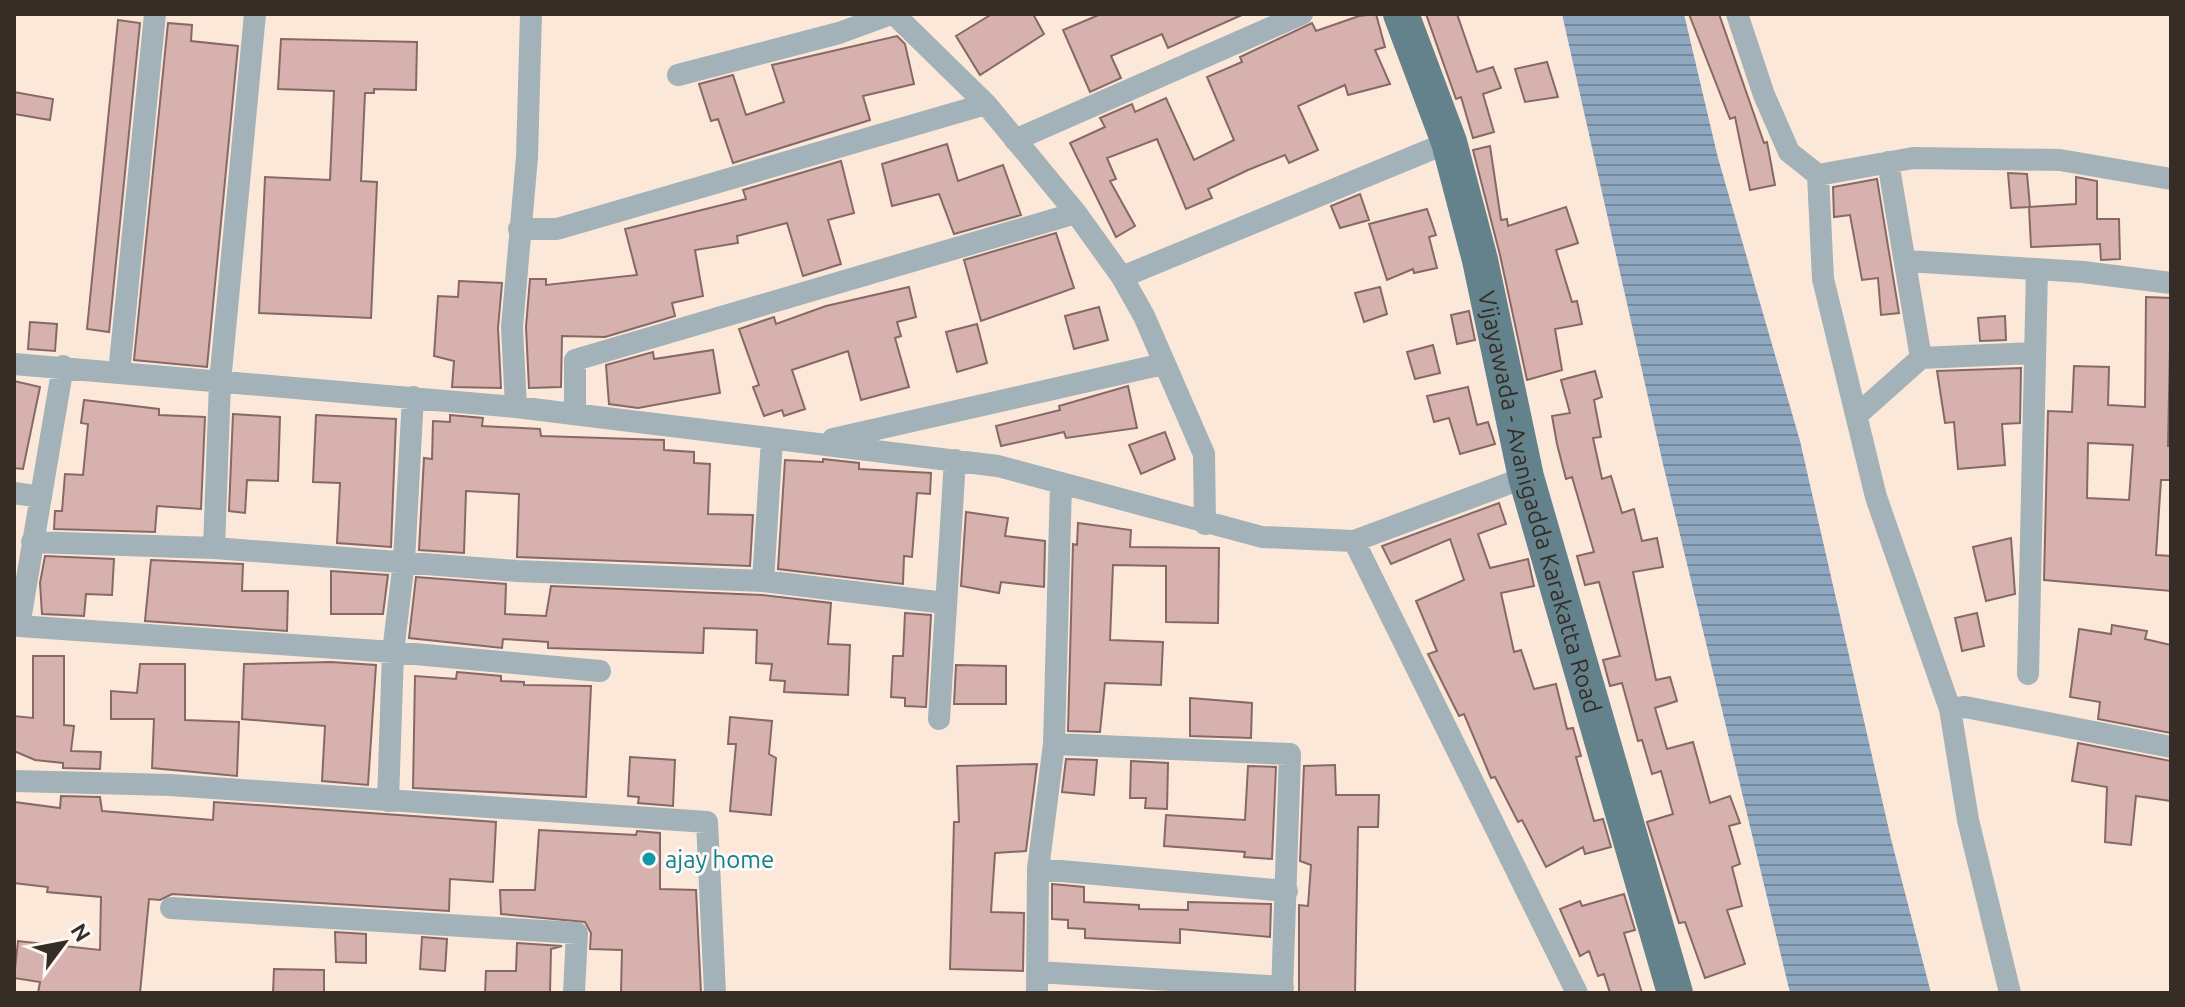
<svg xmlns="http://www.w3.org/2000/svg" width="2185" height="1007" font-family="Ubuntu,sans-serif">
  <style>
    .water { fill: url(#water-rules) }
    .building { fill: #d7b1ad; stroke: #866966; stroke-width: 2; fill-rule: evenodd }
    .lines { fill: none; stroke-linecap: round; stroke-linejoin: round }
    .street { stroke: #a2b2b8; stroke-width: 22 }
    .primary { stroke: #63828c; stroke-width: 36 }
    .culture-dot { fill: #0f9aa8; stroke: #fdf8f4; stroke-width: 3 }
    .labels { text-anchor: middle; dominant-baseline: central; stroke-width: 6; stroke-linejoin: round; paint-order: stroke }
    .street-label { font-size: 24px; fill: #362d26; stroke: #fdf8f4 }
    .culture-label { font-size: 24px; fill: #0d838f; stroke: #fdf8f4; text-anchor: start }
  </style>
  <defs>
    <pattern id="water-rules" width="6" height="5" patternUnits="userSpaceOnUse" patternTransform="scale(2)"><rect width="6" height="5" fill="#8fa8c0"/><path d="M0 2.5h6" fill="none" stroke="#76899c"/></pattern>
  </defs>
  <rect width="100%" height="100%" fill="#fce8d8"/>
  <path class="water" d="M1562,14H1684L1718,158L1800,441L1891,839L1931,993H1790L1663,464Z"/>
  <path class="building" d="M992,14H1033L1044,34L980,75L956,36Z
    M1101,14H1244L1168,48L1162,34L1111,56L1121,78L1090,92L1063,30Z
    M1376,14L1385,47L1375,50L1390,84L1348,95L1345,85L1298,106L1318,150L1289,163L1285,155L1248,170L1208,189L1212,198L1186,209L1157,139L1107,158L1116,179L1110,181L1135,226L1116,237L1070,143L1105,127L1100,118L1132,104L1135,112L1166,98L1194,160L1234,140L1207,77L1242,62L1240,57L1312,23L1316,31L1359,16Z
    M1426,14H1457L1477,72L1493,67L1501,88L1483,94L1494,132L1473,138L1461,97L1456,99Z
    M1689,14H1719L1764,143L1767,142L1775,185L1750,190L1735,117L1730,119Z
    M118,20L140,23L109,332L87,329Z
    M168,23L192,25L191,41L238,46L207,367L134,360Z
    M897,36L905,44L914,84L863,96L870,120L733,163L718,119L711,121L699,84L733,75L746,115L784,102L772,65Z
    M281,39L417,42L416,90L374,89V93H365L361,181L377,182L371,318L259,313L265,177L330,180L334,91L278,89Z
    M1547,62L1558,97L1525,102L1515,69Z
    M14,92L53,99L50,120L14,114Z
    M947,144L958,181L1003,165L1021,215L954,234L939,194L892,206L882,164Z
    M1490,146L1501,220L1507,219L1508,226L1566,207L1578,243L1556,250L1572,302L1577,301L1582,324L1555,329L1562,370L1527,380L1500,255L1473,150Z
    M841,161L854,213L828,220L841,264L803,276L787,223L737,236L738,243L695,250L703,296L672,303L675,316L605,337L562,336L561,387L529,388L526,327L530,279H546V285L637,275L625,229L746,199L743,190Z
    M2008,173L2027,174L2030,207L2011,208Z
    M2076,177L2097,181V219H2119L2120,259L2101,260L2100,244L2031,247L2029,207L2076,204Z
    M1877,179L1899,313L1881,315L1878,278L1862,280L1850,215L1834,217L1833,187Z
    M1360,194L1369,220L1340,228L1331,206Z
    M1427,209L1436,235L1429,237L1437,268L1414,273L1413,269L1387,280L1369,224Z
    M1056,233L1074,288L981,321L964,260Z
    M459,281L502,283L498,328L501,388L452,387L454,361L434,356L438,296L458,297Z
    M909,287L916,317L897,322L901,336L895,338L909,387L861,400L848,351L792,370L805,409L784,416L782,410L764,416L753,387L759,385L739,329L774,317L776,324L826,306Z
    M1380,287L1387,314L1364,322L1355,293Z
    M2146,297L2171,298L2168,446H2171V480H2161L2156,555L2171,556V591L2044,580L2048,411L2072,412L2074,366L2109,367L2108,405L2145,407ZM2088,443L2133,445L2129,500L2087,498Z
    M1099,307L1108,340L1074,349L1065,316Z
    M1469,311L1475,340L1457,344L1451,315Z
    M2005,316L2006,340L1980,341L1978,318Z
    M30,322L57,324L55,351L28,349Z
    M977,324L987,363L957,372L946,332Z
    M1433,345L1440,373L1415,379L1407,352Z
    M713,350L720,393L638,408L609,404L606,365L653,352L654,359Z
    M2021,368L2020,423L2002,424L2005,465L1958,469L1954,422L1945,423L1937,371Z
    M1595,371L1602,397L1594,400L1601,437L1593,438L1602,479L1611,476L1622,513L1634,509L1642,541L1657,538L1663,567L1633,572L1656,680L1670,677L1677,701L1655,708L1667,749L1693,742L1710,803L1730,796L1740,823L1729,826L1740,864L1732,867L1742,906L1727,910L1745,964L1705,978L1685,922L1679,923L1647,822L1673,814L1661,771L1652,774L1642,740L1638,741L1622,683L1610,686L1603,660L1620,656L1599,582L1585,585L1577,556L1594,552L1572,477L1566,479L1557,444L1552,416L1570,413L1561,380Z
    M14,381L40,387L23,469L14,468Z
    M1128,386L1137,428L1066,438L1064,432L1001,446L996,426L1060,410L1059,406Z
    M1468,387L1477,425L1488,422L1495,444L1460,454L1449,418L1434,422L1427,396Z
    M84,400L159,409V415L205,417L201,509L157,506L155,532L54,529L55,511H62L65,474L83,475L88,424L81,423Z
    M233,414L280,417L278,481L247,480L245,513L229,511Z
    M316,415L396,419L391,547L337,543L340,483L313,482Z
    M450,415L483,418L482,426L540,429L541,436L664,440V450L694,452V463L710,464L708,514L753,515L750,566L517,557L519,494L466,491L464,553L419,550L424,458L432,459L433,421L450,422Z
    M1165,432L1175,459L1141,474L1129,445Z
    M823,459L859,463V469L931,473L930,494L917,493L912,557L904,556L903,584L778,569L785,460L823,462Z
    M1499,503L1506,524L1478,534L1490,568L1528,559L1534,586L1501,593L1514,652L1521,650L1534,689L1556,684L1567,729L1573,728L1581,756L1576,757L1594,821L1603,819L1611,847L1585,854L1583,847L1546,867L1522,820L1518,822L1495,777L1491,778L1464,714L1459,716L1428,654L1437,651L1416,601L1464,580L1450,539L1391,564L1382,546Z
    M966,512L1008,518L1005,536L1045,541L1044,587L1001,582L999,593L961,586Z
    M1078,523L1131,530L1130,547L1219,548L1218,623L1166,622V566L1113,565L1110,640L1163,642L1161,685L1105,683L1100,732L1068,731L1073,544L1077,545Z
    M2011,538L2015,594L1986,601L1973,547Z
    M45,556L114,559L112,595L86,594L84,616L42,614L40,583Z
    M151,560L243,564L242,591H288L287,631L145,621Z
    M331,571L388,575L383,614H331Z
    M416,577L506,584L505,614L546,616L551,586L762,595L831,603L828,644L850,645L848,695L784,692L785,681L770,680L772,664L756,663L757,630L704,628L703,653L548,648V642L503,639L502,648L409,638Z
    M905,613L931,615L926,707L905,706V698L891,697L893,656H903Z
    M1977,613L1984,646L1962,651L1955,618Z
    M2112,625L2147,631L2145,639L2171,645V733L2098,719L2100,702L2070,697L2079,629L2111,634Z
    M33,656H64V725L74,726L71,751L101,752L100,769L63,768V763L35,760L14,751V716L33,718Z
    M331,662L376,665L368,785L322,781L325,726L242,719L244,664Z
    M140,664H185V720L239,722L237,776L152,768L154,719H111V691L137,693Z
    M956,665L1006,666V704H954Z
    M457,672L501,676V681L524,682V685L591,686L586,797L413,788L415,676L456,679Z
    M1190,698L1252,703L1251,738L1190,736Z
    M730,717L772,721L769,754L776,758L771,815L730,811L736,744H728Z
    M2078,743L2171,761V801L2136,796L2131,845L2105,842L2107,787L2072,781Z
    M630,757L675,760L673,806L638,803L639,797L628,796Z
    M1066,759L1097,760L1094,795L1062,792Z
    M1131,761L1168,763L1167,809L1145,808L1146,798H1130Z
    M1037,764L1026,851L995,853L991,912L1024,913L1023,971L950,969L954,822H959L957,766Z
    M1335,765L1336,795H1379L1378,827H1358L1355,993H1299V905L1308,906L1311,865L1300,861L1304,766Z
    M1248,766L1276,767L1272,859L1244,857L1245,852L1164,846L1166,815L1245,820Z
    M61,796L100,797L102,811L213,820L214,802L496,822L493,882L450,879L449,911L172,894L160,900L149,899L140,993H38L40,982L14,978L18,941L100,950L101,897L47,892L48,887L14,883V802L60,808Z
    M539,830L636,835L637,831L660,833V889L696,890L701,993H621L622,950L590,949L591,933L585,922L501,914L500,890H535Z
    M1052,884L1084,887V902L1139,905V909L1188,910V902L1271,904L1270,937L1180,929V943L1085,938V929L1068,928V920L1052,919Z
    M1624,894L1635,930L1624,933L1642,993H1610L1604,974L1598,976L1589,951L1580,956L1560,909L1580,901L1582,906Z
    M335,932L366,934V963L336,962Z
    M422,937L447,939L445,971L420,969Z
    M517,943L562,946L551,949L550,993H485L486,971H516Z
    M274,969L324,970V993H273Z"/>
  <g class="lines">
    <path class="street" d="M255,14L220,382L214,548L517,571L763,581L945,603
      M894,14L986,104L1076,213L1122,277L1144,316L1204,454L1205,524
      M1737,14L1764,95L1789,152L1818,175L1823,279L1876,497L1950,709L1968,820L2010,993
      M678,75L839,33L891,14
      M1015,140L1302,14
      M1888,162L1921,358L2033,353
      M1818,175L1913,158L2060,160L2171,179
      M519,229H557L986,104
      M1907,261L2083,272L2171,283
      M1122,277L1449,142
      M14,364L516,407L998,466L1262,537L1354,541L1526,477
      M63,366L19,626L393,652L600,671
      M119,373L155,14
      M516,407L512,327L527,157L531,14
      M575,414V360L1076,213
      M1857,415L1921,358
      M833,439L1163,364
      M14,493L41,497
      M1354,541L1577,993
      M32,542L214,548
      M763,581L772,440
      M2028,674L2037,269
      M1950,709L1965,707L2171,747
      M939,719L955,460
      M1054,744L1290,754L1282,993
      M14,781L170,785L707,822L715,993
      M388,801L393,652L404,561L413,397
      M1038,869L1287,891
      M171,908L577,933L574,993
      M1037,972L1283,987
      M1037,993L1038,869L1054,744L1061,484"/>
    <path class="primary" id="s1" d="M1401,14L1449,142L1480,260L1526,477L1675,993"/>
  </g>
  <circle class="culture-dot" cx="649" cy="859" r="8"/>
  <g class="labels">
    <g class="street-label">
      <text stroke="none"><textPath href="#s1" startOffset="508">Vijayawada - Avanigadda Karakatta Road</textPath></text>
    </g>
    <g class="culture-label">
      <text x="665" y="859">ajay home</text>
    </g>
  </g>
  <rect width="2185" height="1007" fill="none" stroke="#362d26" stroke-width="32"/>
  <g transform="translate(64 943) rotate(58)" stroke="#fdf8f4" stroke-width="6" paint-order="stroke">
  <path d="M0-6L14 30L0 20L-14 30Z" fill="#362d26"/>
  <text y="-12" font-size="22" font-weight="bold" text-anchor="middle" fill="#362d26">N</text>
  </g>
</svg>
